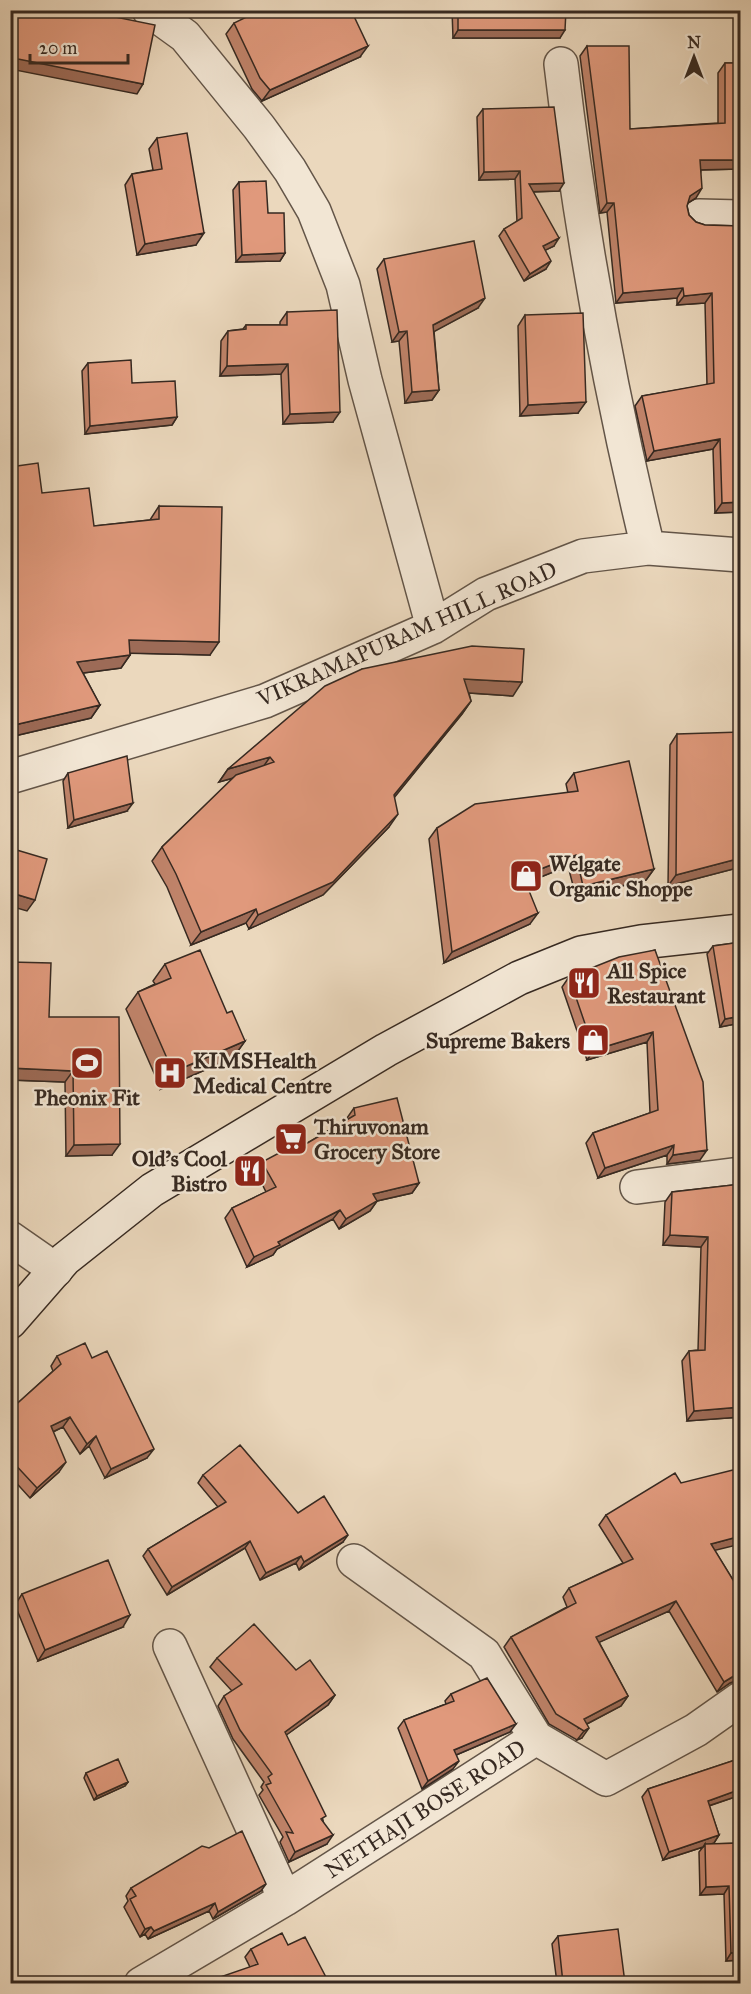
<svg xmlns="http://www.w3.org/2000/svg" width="751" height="1994" font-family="'IM FELL Great Primer',serif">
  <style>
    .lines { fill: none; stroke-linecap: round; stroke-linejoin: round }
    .minor-casing { stroke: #635548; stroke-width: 36 }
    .secondary-casing { stroke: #362921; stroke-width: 36 }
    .minor { stroke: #f2e6d4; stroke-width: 33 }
    .secondary { stroke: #f2e6d4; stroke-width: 33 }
    .wall { fill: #c1846b; stroke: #362921; stroke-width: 1.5 }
    .shaded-wall { fill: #9d6b57; stroke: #362921; stroke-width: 1.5 }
    .building { fill: #e0997c; stroke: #362921; stroke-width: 1.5 }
    .labels { text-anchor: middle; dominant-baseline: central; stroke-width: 5; stroke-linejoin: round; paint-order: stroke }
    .street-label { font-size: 22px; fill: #362921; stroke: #f2e6d4 }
    .poi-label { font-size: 22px; font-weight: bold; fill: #362921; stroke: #f2e6d4; text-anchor: start }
  </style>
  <rect width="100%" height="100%" fill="#ebd8bd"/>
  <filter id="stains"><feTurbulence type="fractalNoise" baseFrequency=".00333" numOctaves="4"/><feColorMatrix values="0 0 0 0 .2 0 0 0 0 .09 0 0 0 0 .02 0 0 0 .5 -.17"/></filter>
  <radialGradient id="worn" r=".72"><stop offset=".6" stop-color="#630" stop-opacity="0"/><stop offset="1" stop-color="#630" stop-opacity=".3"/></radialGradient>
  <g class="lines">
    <defs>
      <path id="minor" d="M149,10L185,36L259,127L290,170L314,211L343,285L365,380L433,627
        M561,64C580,228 609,387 648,548
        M699,216L740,217
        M10,777L265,701L433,627L486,594L583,556L648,548L740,555
        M637,1187L740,1174
        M10,1238L56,1270
        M354,1561L484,1654L536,1738
        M170,1646L285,1899
        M141,1984L285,1899L536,1738L606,1779L696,1730L740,1699"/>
      <path id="secondary" d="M10,1322L65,1259L152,1190L386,1050L519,978L581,953L641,942L740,931"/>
    </defs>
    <use href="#minor" class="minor-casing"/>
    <use href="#secondary" class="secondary-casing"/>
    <use href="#minor" class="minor"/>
    <use href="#secondary" class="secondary"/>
  </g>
  <path class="wall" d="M452,10H566L560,38H453Z
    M234,23L360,57L262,101L252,89L226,34Z
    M587,46L630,129L718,123V73L725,63H741V169L701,170L696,198L688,203L687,206L689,215L696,222L705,225L741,226V512L715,513L713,449L647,461L635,406L642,396L707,385L705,303L677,305V298L616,303L607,212L600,213L580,56Z
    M483,109L559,191L533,192L554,246L545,250L546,269L524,281L499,236L504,229L517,222L515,179L479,180L477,117Z
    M157,138L196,245L137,255L125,185L132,174L153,170L149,149Z
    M239,182L268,213L285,253L280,261L236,262L233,190Z
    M384,259L478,308L434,331L439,390L432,400L405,403L399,341L392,342L377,269Z
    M287,312L333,422L283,424L281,374L220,376L221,341L228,331L243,329L246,325H280V322Z
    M525,315L578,413L520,416L518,326Z
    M88,363L132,383L177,417L172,425L85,434L82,371Z
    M10,467L42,493L94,526L150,520L159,506L210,655L130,653V655L121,668L83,673L100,705L91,718L10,737Z
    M362,669L513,696L469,693L471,701L462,714L394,797L389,827L323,895L249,929L246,923L191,945L167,887L152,861L162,847L234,778L219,782L228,769Z
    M677,734L741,867L668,886L670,745Z
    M68,773L127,811L68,828L63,781Z
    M574,773L654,869L646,880L576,897L568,866L526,883L530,924L444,963L429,839L437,828L568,793L566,784Z
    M741,942V1023L720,1027L707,954L713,946Z
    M655,950L700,1160L667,1164V1155L598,1178L586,1143L593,1133L650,1113L647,1042L587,1060L562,987L569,977Z
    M10,962L49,1017L112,1155L66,1156L65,1082L10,1080Z
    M165,964L227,1013L245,1041L233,1058L161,1089L126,1009L138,992L155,984L153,981Z
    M354,1108L419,1183L412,1193L377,1201L370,1211L339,1229L333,1219L277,1249L273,1255L247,1267L225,1218L232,1208L266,1192L256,1172L262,1162L299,1148L347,1120V1118Z
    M741,1184V1417L687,1421L682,1361L689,1351L698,1350L701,1247L663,1245L665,1202L672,1192Z
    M57,1356L92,1358L147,1458L105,1478L89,1446L80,1454L63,1427L53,1432L59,1472L30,1498L10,1476V1410L53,1371L51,1366Z
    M203,1475L343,1542L299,1570L296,1563L260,1580L245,1548L167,1595L143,1556L148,1549L218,1507L198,1483Z
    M606,1515L715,1551L741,1593V1681L738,1680L730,1683L717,1692L669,1611L599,1642L628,1696L621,1706L587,1724L582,1738L577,1740L549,1724L504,1647L511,1637L567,1607L563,1597L569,1588L623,1563L599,1525Z
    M22,1594L123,1627L38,1661L15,1605Z
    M217,1658L296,1670L335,1695L328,1705L286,1735L323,1820L327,1844L289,1862L280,1842L283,1837L259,1795L263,1790L261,1787L264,1782L233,1739L218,1706L224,1696L232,1691L210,1667Z
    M451,1694L510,1732L456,1755L453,1769L422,1789L398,1728L404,1720L446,1704L445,1701Z
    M741,1758V1795L709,1806L719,1835L714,1843L712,1844L741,1843V1960L726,1961L724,1894L700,1895L699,1852L703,1847L663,1860L642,1797L648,1789Z
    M86,1773L128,1782L125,1786L94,1800L84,1778Z
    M131,1888L261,1891L213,1919L209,1911L148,1939L145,1934L140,1937L124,1907L128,1901L126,1896Z
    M558,1936L625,1983H557L552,1944Z
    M288,1945L329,1983L250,1967L245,1957L251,1949Z"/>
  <path class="shaded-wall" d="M458,30H565L560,38H453Z
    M368,46L360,57L262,101L270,90Z
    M10,56L143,84L137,94L10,69Z
    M700,160H741V169L694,170Z
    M520,171L515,179L479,180L484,172Z
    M564,183L559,191L523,192L529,184Z
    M702,188L696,198L683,206L690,196Z
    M607,203H614L607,212L600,213Z
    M204,233L196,245L137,255L145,244Z
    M559,238L554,246L538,254L543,246Z
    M285,253L280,261L236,262L242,255Z
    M551,261L546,269L524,281L530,274Z
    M683,288L677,298L616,303L623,293Z
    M712,293L705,303L677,305L684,296Z
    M485,298L478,308L426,336L433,325Z
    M407,331L399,341L392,342L399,332Z
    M288,364L281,374L220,376L227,366Z
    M439,390L432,400L405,403L412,392Z
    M586,402L578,413L520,416L528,405Z
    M340,412L333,422L283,424L290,414Z
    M177,417L172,425L85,434L90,426Z
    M720,439L713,449L647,461L654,451Z
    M741,502V512L715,513L722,503Z
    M129,640L219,642L210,655L120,653Z
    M130,655L121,668L68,675L77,662Z
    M464,679L522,682L513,696L455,692Z
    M471,701L462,714L385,809L394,795Z
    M100,705L91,718L10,737V726Z
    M270,757L261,770L219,782L228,769Z
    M133,803L127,811L68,828L74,820Z
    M398,814L389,827L323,895L249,929L258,915Z
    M576,855L568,866L516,887L523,876Z
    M741,858V867L668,886L676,875Z
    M654,869L646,880L576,897L583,886Z
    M15,894L35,900L27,911L10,906Z
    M256,909L246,923L191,945L201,932Z
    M538,913L530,924L444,963L452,952Z
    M741,1016V1023L720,1027L725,1019Z
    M653,1032L647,1042L587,1060L594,1050Z
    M245,1041L233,1058L161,1089L173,1072Z
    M10,1068L73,1071L65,1082L10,1080Z
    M120,1144L112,1155L66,1156L74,1145Z
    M674,1145L667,1155L598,1178L605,1168Z
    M707,1150L700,1160L667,1164L673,1155Z
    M419,1183L412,1193L377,1201L370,1211L339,1229L346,1219L373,1194Z
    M340,1210L333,1219L277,1249L273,1255L247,1267L254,1257L278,1242Z
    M670,1235L708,1237L701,1247L663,1245Z
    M741,1407V1417L687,1421L694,1411Z
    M70,1417L63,1427L44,1436L51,1426Z
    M96,1436L89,1446L80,1454L87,1444Z
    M154,1449L147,1458L105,1478L111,1469Z
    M66,1462L59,1472L30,1498L37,1488Z
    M348,1535L343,1542L299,1570L304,1562Z
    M741,1536V1544L704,1553L711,1544Z
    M250,1541L245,1548L167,1595L172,1587Z
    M301,1556L296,1563L260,1580L266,1573Z
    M676,1601L669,1611L589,1647L596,1637Z
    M130,1615L123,1627L38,1661L45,1650Z
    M741,1672V1681L738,1680L730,1683L717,1692L724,1682L737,1674Z
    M335,1695L328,1705L278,1741L285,1732Z
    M628,1696L621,1706L579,1728L584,1719Z
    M516,1724L510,1732L449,1758L454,1750Z
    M589,1728L582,1738L577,1740L584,1731Z
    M459,1761L453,1769L422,1789L428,1781Z
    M128,1782L125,1786L94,1800L97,1796Z
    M741,1789V1795L702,1808L708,1801Z
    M333,1835L327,1844L289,1862L295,1852Z
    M719,1835L714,1843L705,1846V1844L703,1847L663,1860L669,1852Z
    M266,1884L261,1891L213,1919L218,1912Z
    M729,1886L724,1894L700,1895L706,1887Z
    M215,1903L209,1911L148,1939L154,1931Z
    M151,1927L145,1934L140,1937L145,1929Z
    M16,1933L10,1940V1934Z
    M741,1952V1960L726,1961L731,1953Z"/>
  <path class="building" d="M10,10H81L155,25L143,84L18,59L10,56Z
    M261,10H351L368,46L270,90L260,78L234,23Z
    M458,10H566L565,30H458Z
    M587,46H629L630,129L725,123V63H741V160H700L702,188L690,196L687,206L689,215L696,222L705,225L741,226V502L722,503L720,439L654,451L642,396L714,383L712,293L684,296L683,288L623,293L614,203H607Z
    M554,107L564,183L529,184L559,238L543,246L551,261L530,274L504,229L522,218L520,171L484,172L483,109Z
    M187,133L204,233L145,244L132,174L162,169L157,138Z
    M266,181L268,213H284L285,253L242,255L239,182Z
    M474,241L485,298L433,325L439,390L412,392L407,331L399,332L384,259Z
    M337,310L340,412L290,414L288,364L227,366L228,331L246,329V325H287V312Z
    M583,313L586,402L528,405L525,315Z
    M131,360L132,383L175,381L177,417L90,426L88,363Z
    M38,463L42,493L89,488L94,526L159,519V506L222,507L219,642L129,640L130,655L77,662L100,705L10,726V467Z
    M472,646L524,649L522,682L464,679L471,701L394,795L398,814L333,882L258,915L256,909L201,932L176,874L162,847L236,775L274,762L270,757L228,769L325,686L362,669Z
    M741,732V858L676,875L677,734Z
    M127,756L133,803L74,820L68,773Z
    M629,761L654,869L583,886L576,855L523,876L538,913L452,952L437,828L475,804L578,791L574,773Z
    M10,848L47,859L35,900L15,894L10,910Z
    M741,942V1016L725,1019L713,946Z
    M200,950L227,1013L232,1011L245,1041L173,1072L138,992L171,978L165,964Z
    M655,950L703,1082L707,1150L673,1155L674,1145L605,1168L593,1133L658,1110L653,1032L594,1050L569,977L619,957Z
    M10,962L51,963L49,1017H119L120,1144L74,1145L73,1071L10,1068Z
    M397,1098L419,1183L373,1194L377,1201L346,1219L340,1210L278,1242L280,1245L254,1257L232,1208L276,1187L262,1162L296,1144L299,1148L355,1115L354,1108Z
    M741,1184V1407L694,1411L689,1351L705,1350L708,1237L670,1235L672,1192Z
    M85,1343L92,1358L107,1351L154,1449L111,1469L96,1436L87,1444L70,1417L51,1426L66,1462L37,1488L10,1459V1410L61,1364L57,1356Z
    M240,1445L298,1513L324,1496L348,1535L304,1562L301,1556L266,1573L250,1541L172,1587L148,1549L226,1502L203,1475Z
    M741,1468V1536L711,1544L741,1593V1672L737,1674L724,1682L676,1601L596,1637L628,1696L584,1719L589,1728L584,1731L556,1714L511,1637L576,1603L569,1588L633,1559L606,1515L675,1473L681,1483Z
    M108,1560L130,1615L45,1650L22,1594Z
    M254,1624L296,1670L310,1660L335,1695L285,1732L326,1816L321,1819L333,1835L295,1852L286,1832L293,1833L266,1785L271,1783L268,1777L272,1774L240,1730L224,1696L242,1684L217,1658Z
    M487,1678L516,1724L454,1750L459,1761L428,1781L404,1720L454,1701L451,1694Z
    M741,1758V1789L708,1801L719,1835L669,1852L648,1789Z
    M118,1759L128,1782L97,1796L86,1773Z
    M242,1831L266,1884L218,1912L215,1903L154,1931L151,1927L145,1929L130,1899L136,1896L131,1888L202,1846L209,1848Z
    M741,1843V1952L731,1953L729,1886L706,1887L705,1844Z
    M10,1911L16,1933L10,1934Z
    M618,1929L625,1983H563L558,1936Z
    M282,1933L288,1945L305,1937L329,1983H203L258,1964L251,1949Z"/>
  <defs>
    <symbol id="shop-square" viewBox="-11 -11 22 22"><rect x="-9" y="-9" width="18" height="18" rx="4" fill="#8f2418" stroke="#f2e6d4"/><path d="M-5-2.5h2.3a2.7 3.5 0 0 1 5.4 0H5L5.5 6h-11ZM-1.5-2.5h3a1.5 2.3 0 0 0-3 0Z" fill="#fff"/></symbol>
    <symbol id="restaurant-square" viewBox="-11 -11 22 22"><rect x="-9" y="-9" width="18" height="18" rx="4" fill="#8f2418" stroke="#f2e6d4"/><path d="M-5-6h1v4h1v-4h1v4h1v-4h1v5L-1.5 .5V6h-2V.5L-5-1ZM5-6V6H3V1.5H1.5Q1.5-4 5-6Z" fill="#fff"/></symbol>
    <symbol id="stadium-square" viewBox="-11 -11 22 22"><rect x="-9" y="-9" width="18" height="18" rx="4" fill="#8f2418" stroke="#f2e6d4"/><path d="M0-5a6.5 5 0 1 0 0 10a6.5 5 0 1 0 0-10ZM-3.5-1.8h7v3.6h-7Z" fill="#fff"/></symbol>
    <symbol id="hospital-square" viewBox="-11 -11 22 22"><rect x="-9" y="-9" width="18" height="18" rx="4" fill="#8f2418" stroke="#f2e6d4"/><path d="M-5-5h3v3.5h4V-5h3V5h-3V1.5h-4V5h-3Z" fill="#fff"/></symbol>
    <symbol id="supermarket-square" viewBox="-11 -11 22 22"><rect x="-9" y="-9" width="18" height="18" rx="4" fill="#8f2418" stroke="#f2e6d4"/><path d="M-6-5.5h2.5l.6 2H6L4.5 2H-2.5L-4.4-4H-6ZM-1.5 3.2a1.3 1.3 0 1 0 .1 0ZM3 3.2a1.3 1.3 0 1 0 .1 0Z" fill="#fff"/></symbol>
  </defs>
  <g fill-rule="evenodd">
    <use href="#shop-square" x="507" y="857" width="38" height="38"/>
    <use href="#restaurant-square" x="565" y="964" width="38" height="38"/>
    <use href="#shop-square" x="574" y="1021" width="38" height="38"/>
    <use href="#stadium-square" x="68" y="1044" width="38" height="38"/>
    <use href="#hospital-square" x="151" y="1054" width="38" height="38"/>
    <use href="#supermarket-square" x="272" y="1120" width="38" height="38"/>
    <use href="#restaurant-square" x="231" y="1152" width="38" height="38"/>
  </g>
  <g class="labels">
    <g class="street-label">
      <text transform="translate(407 634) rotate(-24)">VIKRAMAPURAM HILL ROAD</text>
      <text transform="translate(425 1809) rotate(-33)">NETHAJI BOSE ROAD</text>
    </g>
    <g class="poi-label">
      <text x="549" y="863">Welgate<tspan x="549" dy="25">Organic Shoppe</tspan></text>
      <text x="607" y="970">All Spice<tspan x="607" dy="25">Restaurant</tspan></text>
      <text x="570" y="1040" text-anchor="end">Supreme Bakers</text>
      <text x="193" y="1060">KIMSHealth<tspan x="193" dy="25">Medical Centre</tspan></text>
      <text x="87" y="1097" text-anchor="middle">Pheonix Fit</text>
      <text x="314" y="1126">Thiruvonam<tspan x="314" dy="25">Grocery Store</tspan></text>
      <text x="227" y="1158" text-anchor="end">Old's Cool<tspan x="227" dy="25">Bistro</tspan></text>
    </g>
  </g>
  <rect width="751" height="1994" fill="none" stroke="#ebd8bd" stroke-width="36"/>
  <rect x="12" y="12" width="727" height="1970" fill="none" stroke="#362921" stroke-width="3"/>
  <rect x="18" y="18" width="715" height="1958" fill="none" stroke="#362921" stroke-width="1.5"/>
  <g transform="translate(694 57)" stroke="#f2e6d4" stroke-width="4.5" paint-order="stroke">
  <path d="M0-4.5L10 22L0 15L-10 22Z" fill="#362921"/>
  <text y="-9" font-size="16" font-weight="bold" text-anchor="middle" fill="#362921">N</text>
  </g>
  <path d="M30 54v9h98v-9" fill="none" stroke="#362921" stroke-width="3"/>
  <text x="39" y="54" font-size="18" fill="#362921" stroke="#f2e6d4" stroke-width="4.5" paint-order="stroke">20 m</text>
  <rect width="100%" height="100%" filter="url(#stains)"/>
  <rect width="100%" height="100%" fill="url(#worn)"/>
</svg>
